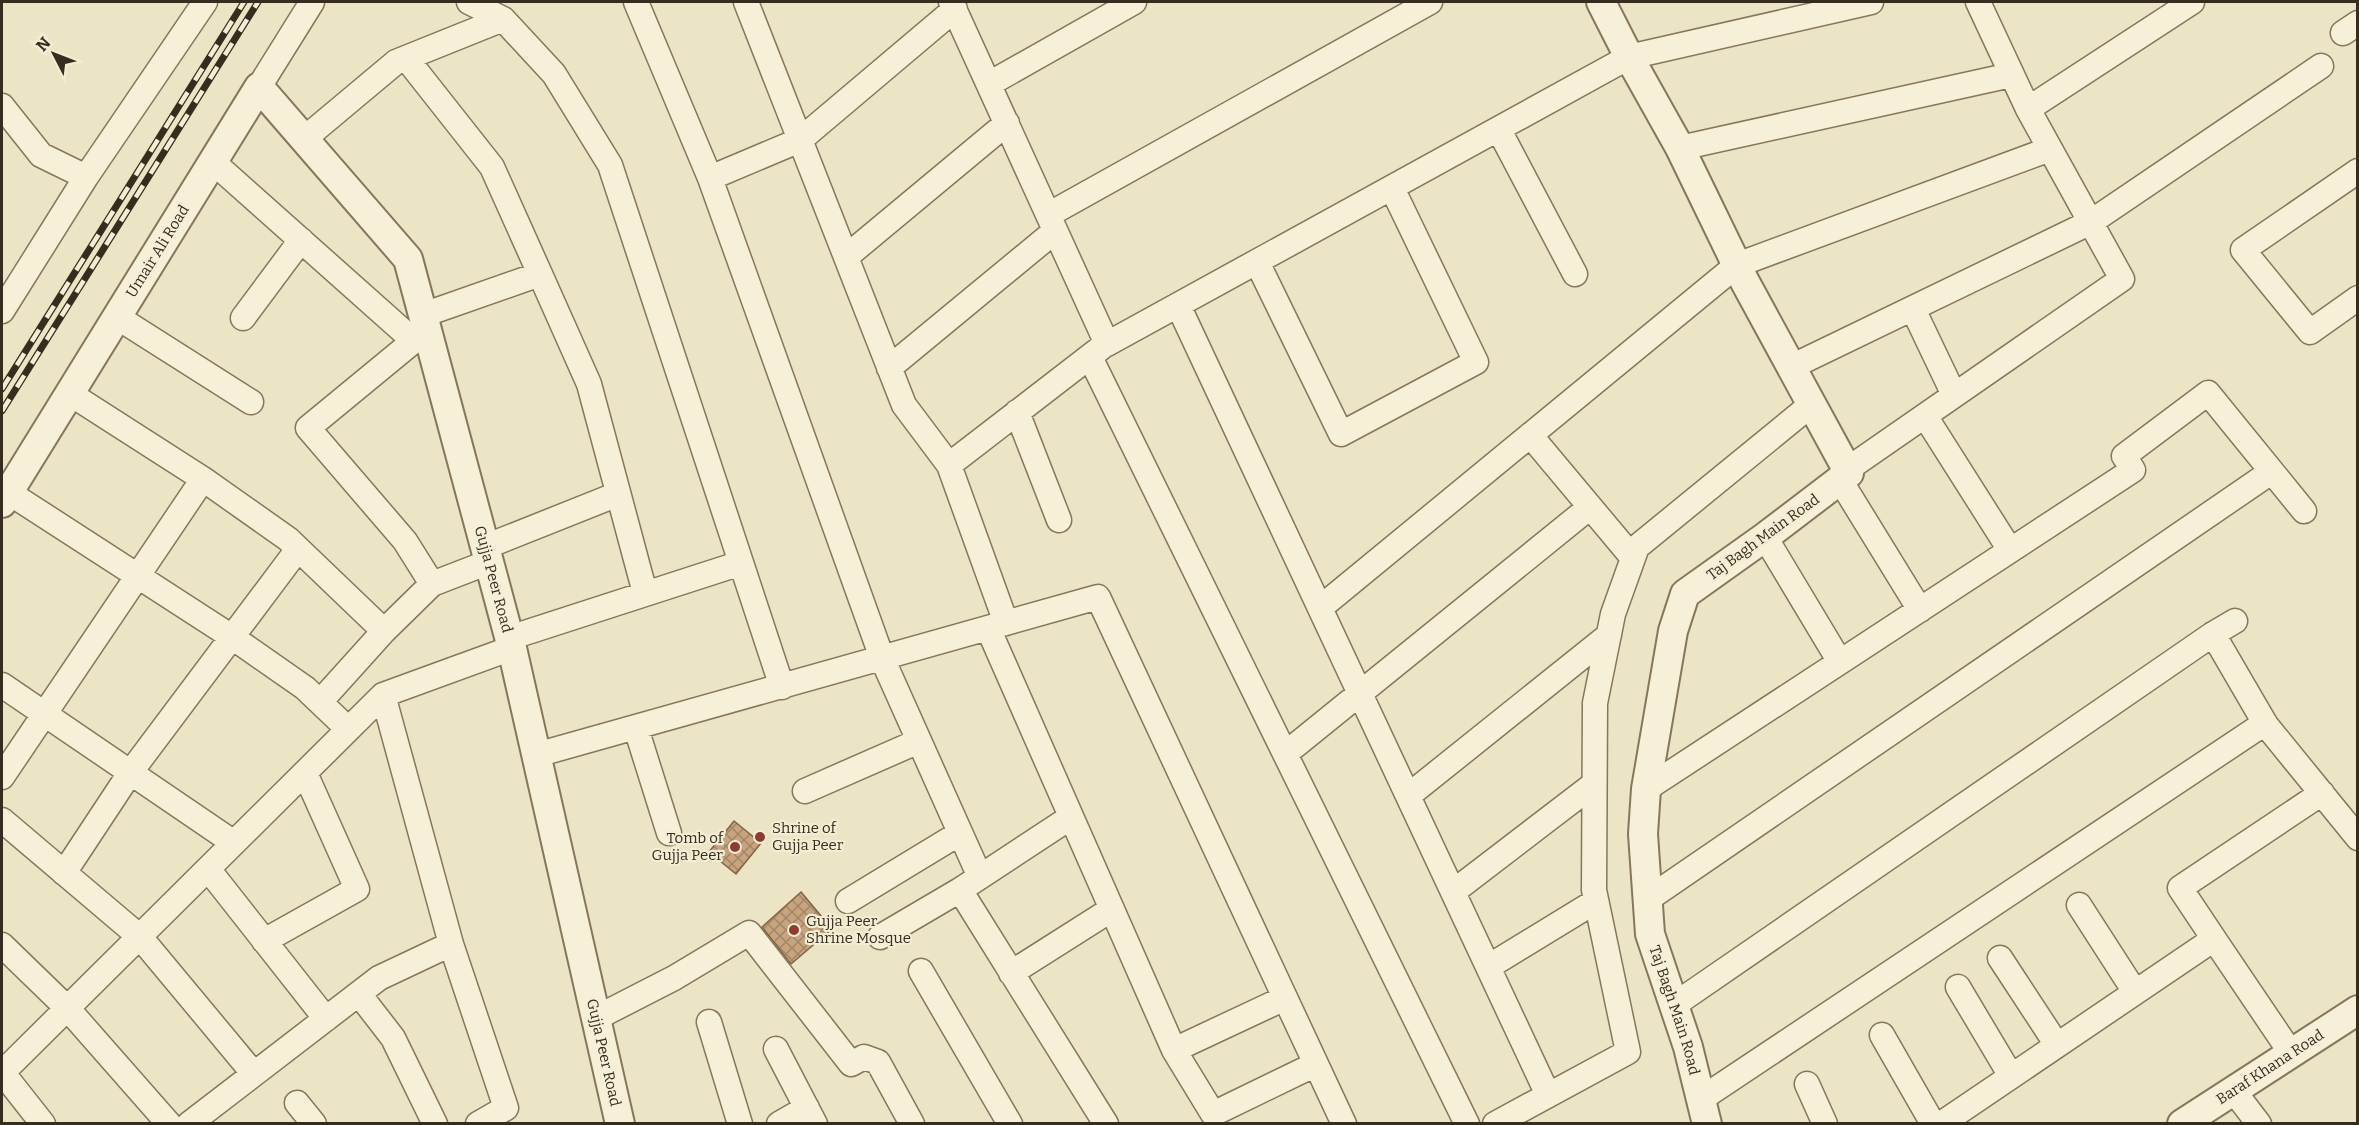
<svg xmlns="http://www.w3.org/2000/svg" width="2359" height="1125" font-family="Bitter,serif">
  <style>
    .building { fill: url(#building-cross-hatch); stroke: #826344; stroke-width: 1.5 }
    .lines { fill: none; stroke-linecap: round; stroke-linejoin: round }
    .minor-casing { stroke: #85765c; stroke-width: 27 }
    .tertiary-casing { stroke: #85765c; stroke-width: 32 }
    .minor { stroke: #f6f0d8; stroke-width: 24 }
    .tertiary { stroke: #f6f0d8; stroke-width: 28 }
    .rail-casing { stroke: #362d1f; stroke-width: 7 }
    .rail { stroke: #f3edd4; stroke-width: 4.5; stroke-dasharray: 14; stroke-linecap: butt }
    .poi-dot { fill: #903a31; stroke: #f3edd4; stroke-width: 2 }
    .labels { text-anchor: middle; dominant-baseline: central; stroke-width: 4.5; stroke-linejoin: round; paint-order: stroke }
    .street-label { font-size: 15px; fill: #362d1f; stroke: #f3edd4 }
    .poi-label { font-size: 15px; fill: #362d1f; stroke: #f3edd4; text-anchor: start }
  </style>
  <defs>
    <pattern id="building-cross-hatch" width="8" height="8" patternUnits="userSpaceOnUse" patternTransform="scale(1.5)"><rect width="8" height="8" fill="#c7a47e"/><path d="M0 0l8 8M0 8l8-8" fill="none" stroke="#a28667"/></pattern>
  </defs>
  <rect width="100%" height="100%" fill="#ebe4c5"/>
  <path class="building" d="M734,821L761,843L736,874L709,852Z
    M801,892L832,929L791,964L762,927Z"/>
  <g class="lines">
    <defs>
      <path id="minor" d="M469,2L503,19L554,74L610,165L782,687
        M636,2L710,178L882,658L980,877
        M746,2L904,405L949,465
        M951,2L1107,344L1629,57L1871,2
        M2343,33L2358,23
        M406,58L492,167L540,274L589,384L645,593
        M989,84L1134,2
        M259,87L312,2
        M2,106L41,155L86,177
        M2028,109L2192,2
        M1499,130L1575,274
        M304,139L396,62L503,19
        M1680,148L2011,75
        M213,162L414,341
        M2358,171L2243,250L2310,332L2358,298
        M710,178L800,140L955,9
        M1048,215L1430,2
        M846,257L1007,123
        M1257,262L1341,434L1476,362L1392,188
        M1178,305L1548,1095
        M1913,309L1954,395
        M2,311L86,177L205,2
        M423,315L540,274
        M117,317L251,402
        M243,318L301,240
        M427,330L308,428L405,541L432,584
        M1090,357L1467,1124
        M1791,367L2091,222L2321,66
        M889,368L1055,231
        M69,393L203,479L288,539L384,631L432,584L489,562
        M1017,412L1059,520
        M1925,416L2010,550
        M1530,435L1633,558
        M1848,469L2122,279L2028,109L1978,2
        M1840,480L1920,610
        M8,492L232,637L305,688L348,729
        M1765,537L1840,662
        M485,547L618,494
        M1320,608L1737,265L2050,149
        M1006,623L949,465L1102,347
        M988,628L1174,1050L1213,1114L1316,1064
        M2213,634L2266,725L2358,838
        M509,638L741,563
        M2,685L234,843
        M383,695L451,944L506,1108L478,1124
        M320,702L384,631
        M636,728L669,833
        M1285,754L1590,507
        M536,755L1098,597L1344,1124
        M2,777L203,479
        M1646,789L2133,470L2124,456L2208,393L2304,511
        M805,791L919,741
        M1408,796L1609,635
        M2,820L140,937L254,1074
        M208,869L326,1019
        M64,873L130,773L298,549
        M960,890L1106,1124
        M1453,892L1594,784
        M1648,899L2271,472
        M848,901L960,833
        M2079,905L2135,992
        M880,937L960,890L1071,817
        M2214,939L2180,888L2322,793
        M264,941L357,889L305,773
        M2,945L68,1009L169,1124
        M2000,958L2057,1045
        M1488,967L1596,901
        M921,971L1010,1124
        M1011,973L1112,909
        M1958,987L2011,1076
        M359,994L393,1038L435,1124
        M1674,1005L2213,634L2235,621
        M596,1018L674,978L749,933L851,1064L864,1057L878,1062L912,1124
        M709,1022L740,1124
        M1882,1035L1933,1124
        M776,1049L815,1124
        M1174,1050L1285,998
        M2,1072L43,1124
        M2,1073L383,695L512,648
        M1807,1084L1825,1124
        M2233,1090L2259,1124
        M1701,1099L2265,723
        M297,1103L314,1124
        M189,1124L379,978L451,944
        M779,1124L807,1108
        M1495,1124L1628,1052L1594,890L1595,703L1613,614L1637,547L1812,404
        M1941,1124L2214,939L2291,1053"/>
      <g id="tertiary">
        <path id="s1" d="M1601,2L1629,57L1680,148L1745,282L1849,473L1765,537L1685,594L1673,631L1646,789L1643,834L1650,934L1688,1047L1707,1124"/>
        <path id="s2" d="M2,503L259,87L408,259L512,648L620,1124"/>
        <path id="s3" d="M2182,1124L2358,1010"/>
      </g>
    </defs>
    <use href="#minor" class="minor-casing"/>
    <use href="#tertiary" class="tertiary-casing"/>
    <use href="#minor" class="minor"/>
    <use href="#tertiary" class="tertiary"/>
    <defs>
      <path id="rail" d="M2,389L244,2
        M2,411L258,2"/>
    </defs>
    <use href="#rail" class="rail-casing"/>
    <use href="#rail" class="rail"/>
  </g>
  <g class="poi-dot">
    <circle cx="760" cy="837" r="6"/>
    <circle cx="735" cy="847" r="6"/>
    <circle cx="794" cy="930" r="6"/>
  </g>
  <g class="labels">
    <g class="street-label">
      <text stroke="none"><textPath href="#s2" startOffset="296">Umair Ali Road</textPath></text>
      <text transform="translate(1763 537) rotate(-36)">Taj Bagh Main Road</text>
      <text stroke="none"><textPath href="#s2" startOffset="1048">Gujja Peer Road</textPath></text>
      <text stroke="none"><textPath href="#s1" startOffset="1161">Taj Bagh Main Road</textPath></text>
      <text stroke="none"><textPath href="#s2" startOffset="1534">Gujja Peer Road</textPath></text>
      <text stroke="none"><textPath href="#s3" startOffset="105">Baraf Khana Road</textPath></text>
    </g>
    <g class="poi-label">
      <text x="772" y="828">Shrine of<tspan x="772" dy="17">Gujja Peer</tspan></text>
      <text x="723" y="838" text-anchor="end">Tomb of<tspan x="723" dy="17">Gujja Peer</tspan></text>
      <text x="806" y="921">Gujja Peer<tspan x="806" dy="17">Shrine Mosque</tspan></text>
    </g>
  </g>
  <rect width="2359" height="1125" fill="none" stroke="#362d1f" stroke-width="6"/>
  <g transform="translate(54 54) rotate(312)" stroke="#f3edd4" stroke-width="4.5" paint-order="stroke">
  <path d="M0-4.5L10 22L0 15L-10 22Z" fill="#362d1f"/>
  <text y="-9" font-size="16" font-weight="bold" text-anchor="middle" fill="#362d1f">N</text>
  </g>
</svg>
